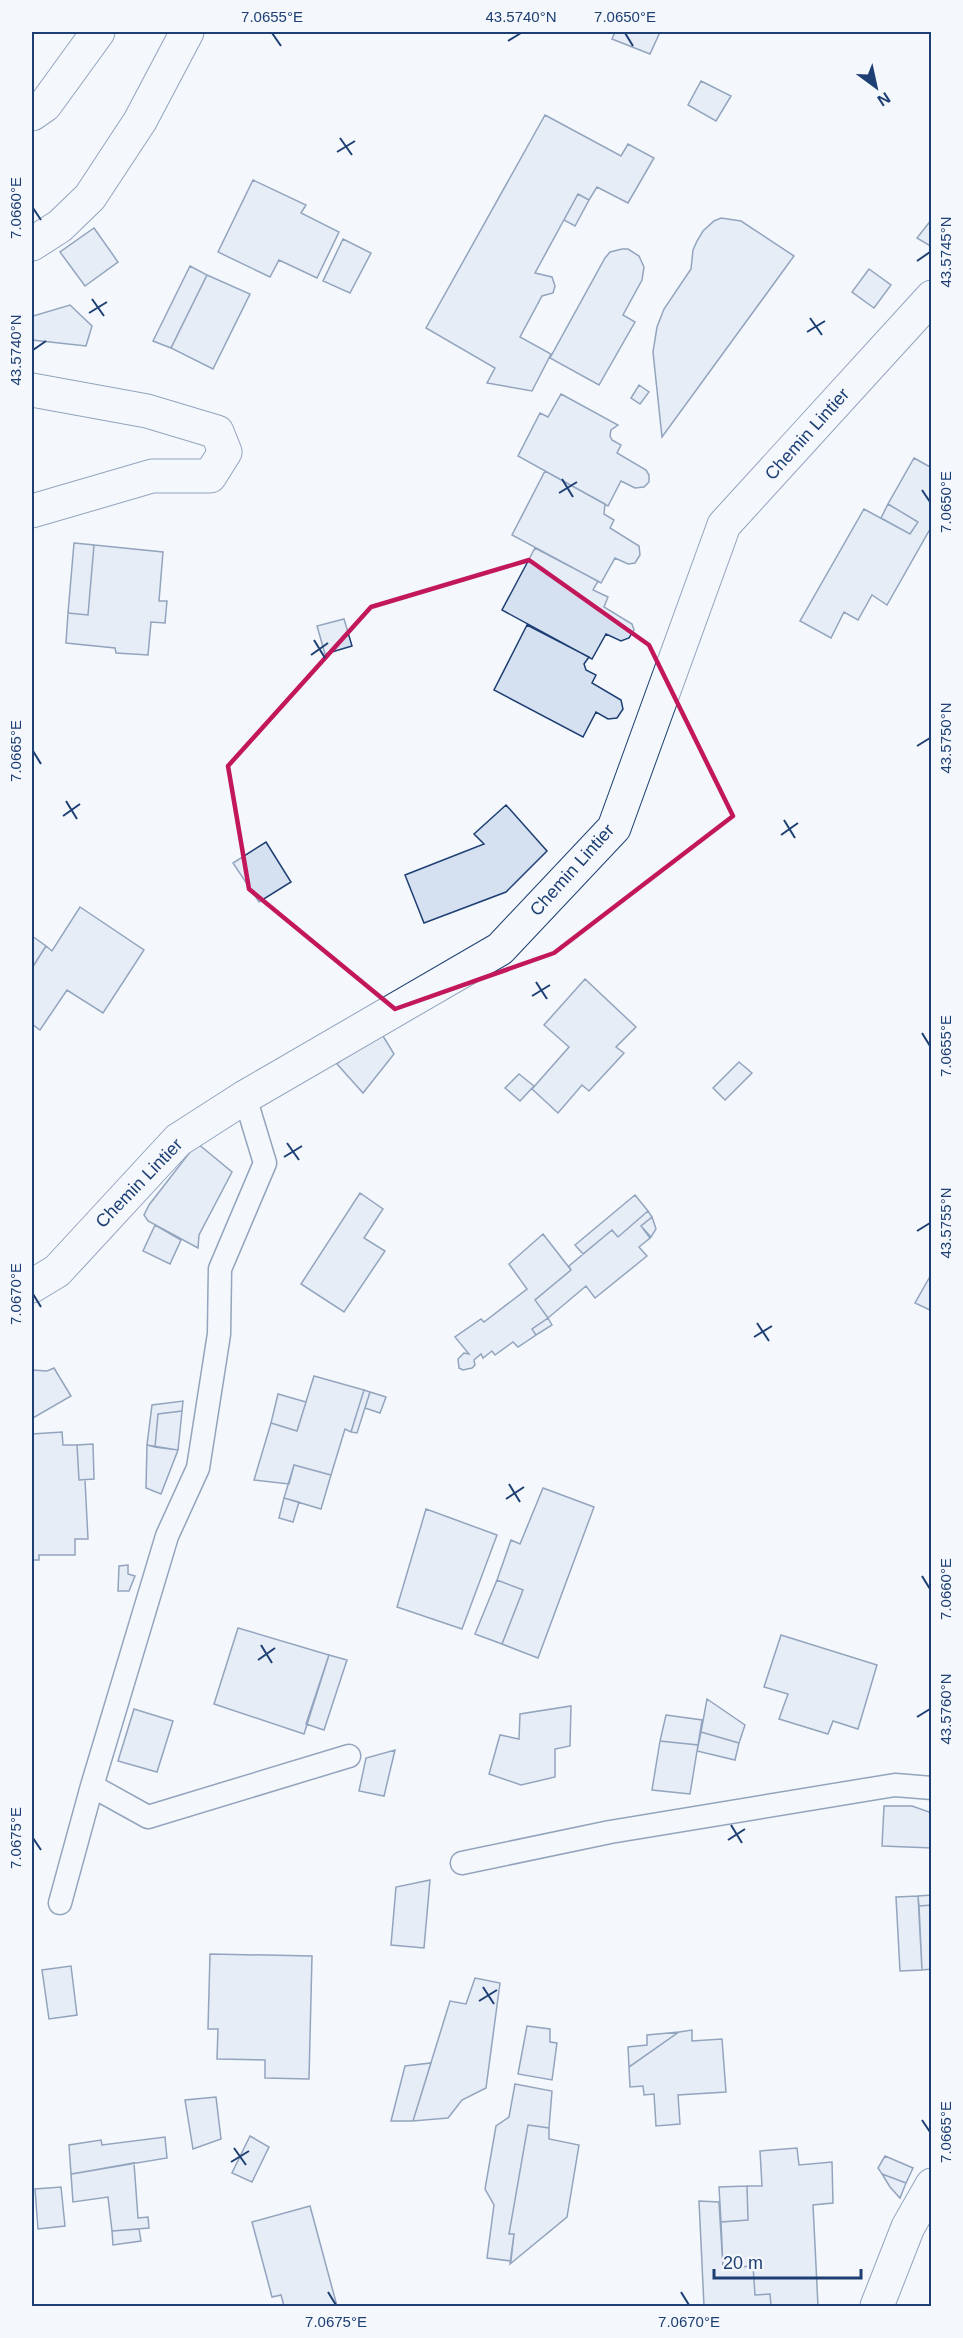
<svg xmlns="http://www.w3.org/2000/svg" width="963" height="2338" font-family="Arial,sans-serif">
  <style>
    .building { fill: #d5e0f0; stroke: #1d3f73; stroke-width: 1.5 }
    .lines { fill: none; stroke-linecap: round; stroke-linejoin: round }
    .service-casing { stroke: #1d3f73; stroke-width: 25 }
    .minor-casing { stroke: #1d3f73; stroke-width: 35 }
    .secondary-casing { stroke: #1d3f73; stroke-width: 35 }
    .service { stroke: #f4f7fb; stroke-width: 22 }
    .minor { stroke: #f4f7fb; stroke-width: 33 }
    .secondary { stroke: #f4f7fb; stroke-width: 33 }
    .marked { fill: none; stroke: #c2185b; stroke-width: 4.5; stroke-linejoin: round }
    .ticks { fill: none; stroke: #1d3f73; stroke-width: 2 }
    .labels { text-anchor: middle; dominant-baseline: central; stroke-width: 4.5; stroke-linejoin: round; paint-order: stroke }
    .street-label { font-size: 18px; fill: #1d3f73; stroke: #f4f7fb }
    .neatline { fill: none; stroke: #1d3f73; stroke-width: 2 }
    .ticks-label { font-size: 15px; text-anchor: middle; fill: #1d3f73 }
  </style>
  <rect width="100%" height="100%" fill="#f4f7fb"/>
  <path class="building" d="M615,32H660L650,54L612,39Z
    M701,81L731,96L716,121L688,105Z
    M545,115L621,156L628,144L654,158L628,203L597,187L589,200L578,194L535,273L552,277L555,286L553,293L542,296L520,337L551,354L532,391L487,383L495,368L426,328Z
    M253,180L306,205L301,213L339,232L317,278L279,260L270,277L218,252Z
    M578,194L589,200L575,226L564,220Z
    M721,218L741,221L794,256L662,437L653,352L657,327L664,309L691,269L693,250L697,241L703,231L714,221Z
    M932,219V247L917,238Z
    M94,228L118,262L85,286L60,252Z
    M343,239L371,253L350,293L323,281Z
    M622,249H628L639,256L644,267L642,280L623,315L635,322L599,385L550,358L605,258L610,252Z
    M190,266L207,275L171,348L153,341Z
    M869,269L891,285L874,308L852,292Z
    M207,275L250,294L213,369L171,348Z
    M70,305L92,326L86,346L32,340L33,316Z
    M639,385L649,392L640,404L631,398Z
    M561,394L618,425L611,430L610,436L612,440L621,445L617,453L646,470L649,475V482L644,487L635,488L621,481L608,506L518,456L540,413L548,417Z
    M914,458L932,468V532L929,531L887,605L872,595L858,620L844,612L831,638L800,621L864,509L910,534L918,522L888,504Z
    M545,471L605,504L604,514L614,520L610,528L639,546L640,555L635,563L628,564L615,558L601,583L512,535Z
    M888,504L918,522L910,534L881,518Z
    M74,543L94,545L88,615L68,613Z
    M94,545L163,552L159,601H167L165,623L151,622L148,655L116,653L115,648L66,643L68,613L88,615Z
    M535,548L598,581L593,590L608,597L604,607L632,624L634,630L629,638L621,641L606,634L592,659L502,610Z
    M344,619L352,646L325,654L317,626Z
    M527,625L589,657L584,664L586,670L596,675L592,683L621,700L623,709L617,718L608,719L596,712L583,737L494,690Z
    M506,805L547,851L506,892L424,923L405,875L484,844L474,834Z
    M266,842L291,882L259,902L233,863Z
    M80,907L144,950L103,1013L67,990L40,1030L32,1024V968L46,946L52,951Z
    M32,936L46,946L32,968Z
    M585,979L636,1027L616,1047L624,1053L589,1091L582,1085L558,1113L532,1089L569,1047L544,1025Z
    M383,1036L394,1054L363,1093L337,1064L360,1042Z
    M739,1062L752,1073L725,1100L713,1088Z
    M519,1074L534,1086L520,1101L505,1088Z
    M197,1143L232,1172L199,1235L198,1248L148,1221L144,1215L149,1205Z
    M360,1193L383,1209L364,1238L385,1251L344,1312L301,1284Z
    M635,1195L648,1211L618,1237L612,1230L583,1254L575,1245Z
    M648,1211L652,1217L641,1226L650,1238L639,1247L647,1256L595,1298L586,1286L548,1318L535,1300L571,1270L569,1266L612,1230L618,1237Z
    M652,1217L656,1229L651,1237L641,1226Z
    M155,1225L181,1240L170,1264L143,1251Z
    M543,1234L571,1270L535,1300L548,1318L532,1329L536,1335L518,1347L513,1342L495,1355L492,1351L483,1358L481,1354L474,1360L475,1365L472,1368L463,1370L459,1368L458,1359L464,1353L469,1354L455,1337L481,1319L484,1322L527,1289L509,1264Z
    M932,1273V1311L915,1303Z
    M548,1318L552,1325L536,1335L532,1329Z
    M54,1368L71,1396L33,1418L32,1370L47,1371Z
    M314,1376L364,1390L351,1432L345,1429L331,1475L294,1465L289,1484L254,1480L271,1423L297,1431Z
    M364,1390L370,1392L357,1433L351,1432Z
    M370,1392L386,1397L380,1413L365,1408Z
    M278,1394L306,1402L297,1431L271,1423Z
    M183,1401L182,1411L158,1414L155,1447L147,1445L152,1405Z
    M182,1411L178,1450L155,1447L158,1414Z
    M62,1432L63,1445H77L79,1480H85L88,1539H75V1555H39V1560H32V1434Z
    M93,1444L94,1479L79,1480L77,1445Z
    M147,1445L178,1450L161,1494L146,1488Z
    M294,1465L331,1475L321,1509L284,1498Z
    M543,1488L594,1507L538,1658L502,1644L523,1590L497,1580L511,1540L520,1544Z
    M284,1498L299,1502L293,1522L279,1518Z
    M426,1509L497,1535L462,1629L397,1607Z
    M128,1565V1574L135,1576L129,1591H118L119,1566Z
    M497,1580L523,1590L502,1644L475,1634Z
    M238,1628L329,1655L304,1734L214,1704Z
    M781,1635L877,1665L858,1729L833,1721L828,1734L779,1719L788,1694L764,1687Z
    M329,1655L347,1660L324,1730L306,1724Z
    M707,1699L745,1725L739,1743L701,1732Z
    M571,1706L570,1746L555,1749V1777L521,1785L489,1774L500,1735L519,1739L520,1714Z
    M134,1709L173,1721L157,1772L118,1761Z
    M666,1715L702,1720L698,1745L660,1741Z
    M701,1732L739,1743L735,1760L697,1751Z
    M660,1741L698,1745L690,1794L652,1790Z
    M395,1750L384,1796L359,1791L366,1758Z
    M884,1806H912L932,1813V1848L882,1846Z
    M430,1880L424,1948L391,1945L396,1887Z
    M932,1895V1905L919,1906L918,1896Z
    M918,1896L922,1970L900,1971L896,1897Z
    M932,1905V1969L922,1970L919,1906Z
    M210,1954L312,1956L309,2079L265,2078V2060L217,2059L218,2029H208Z
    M71,1966L77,2015L49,2019L42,1970Z
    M475,1978L500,1983L486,2088L462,2100L448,2118L413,2121L450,2001L466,2004Z
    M527,2026L550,2029V2042L557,2043L552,2080L518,2074Z
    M692,2030V2041L722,2039L726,2092L678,2095L680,2124L656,2126L654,2094L644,2095L643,2086L630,2087L629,2067L679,2032Z
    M679,2032L629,2067L628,2047L647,2045V2035Z
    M431,2063L413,2121H391L405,2066Z
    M515,2084L552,2091L549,2128L528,2125L509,2234H514L511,2261L487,2258L494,2205L485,2189L496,2126L509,2117Z
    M216,2097L221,2139L193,2149L185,2100Z
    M528,2125L549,2128V2139L579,2145L567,2217L510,2264L514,2234H509Z
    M250,2136L269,2147L252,2182L232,2173Z
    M165,2137L167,2158L71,2174L69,2145L101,2140L102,2145Z
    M797,2148L799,2165L832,2162L833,2203L813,2205L818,2306H771L770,2294L755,2295L753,2266L723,2268L721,2222L748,2220L747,2186H762L760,2151Z
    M885,2156L913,2168L906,2183L882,2174L878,2168Z
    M134,2163L138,2218L148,2217L149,2228L112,2231L108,2197L73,2202L71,2174Z
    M882,2174L906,2183L900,2198L890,2187Z
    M747,2186L748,2220L721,2222L719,2187Z
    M61,2187L65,2226L38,2229L35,2189Z
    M699,2201L719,2202L723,2268L753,2266L755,2295L770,2294L771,2306H704Z
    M310,2206L337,2306H284L281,2295L272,2297L252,2222Z
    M139,2229L141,2241L113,2245L112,2231Z"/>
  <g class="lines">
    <defs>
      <path id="service" d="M92,1786L148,1817L349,1756
        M462,1863L610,1832L895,1785L932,1788
        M60,1903L92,1786L167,1536L198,1468L219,1334L220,1269L265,1163L245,1097"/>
      <path id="minor" d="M32,244L60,226L90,197L140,121L187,32
        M32,390L147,411L217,432L225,452L210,476H152L32,511
        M32,1286L57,1271L178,1140L245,1097L500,949L614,828L724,525L932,297
        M877,2306L908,2227L932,2185"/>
      <path id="secondary" d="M32,114L45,105L98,32"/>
    </defs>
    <use href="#service" class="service-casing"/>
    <use href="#minor" class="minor-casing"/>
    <use href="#secondary" class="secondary-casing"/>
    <use href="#service" class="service"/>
    <use href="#minor" class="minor"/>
    <use href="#secondary" class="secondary"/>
  </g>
  <path d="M0 0H963V2338H0ZM529,560L649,645L733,816L554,953L395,1009L249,889L228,766L371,607Z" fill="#f4f7fb" fill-opacity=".55" fill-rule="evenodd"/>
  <path class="marked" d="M529,560L649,645L733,816L554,953L395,1009L249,889L228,766L371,607Z"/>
  <path class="ticks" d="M272,33L281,46M625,33L633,46M508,41L521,33M340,138L352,155M337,152L355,141M33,208L41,220M917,261L930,252M92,299L104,316M89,313L107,302M810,318L822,335M807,332L825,321M33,350L46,341M562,479L573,497M922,490L930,502M559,493L577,482M314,640L325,658M311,655L328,643M917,746L930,738M33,751L41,764M66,801L77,819M63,816L80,804M784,820L795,838M781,835L798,823M536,982L547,999M532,996L550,985M922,1033L930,1046M287,1143L299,1160M284,1157L302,1146M917,1231L930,1223M33,1294L41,1307M757,1323L769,1341M754,1337L772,1326M509,1484L520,1502M506,1499L524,1487M922,1576L930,1589M261,1645L272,1663M258,1660L275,1648M917,1717L930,1709M731,1825L742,1843M33,1838L41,1850M728,1840L745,1829M483,1987L494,2004M479,2001L497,1990M922,2120L930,2132M234,2148L246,2165M231,2162L249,2151M328,2292L336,2305M681,2292L689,2305"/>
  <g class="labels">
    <g class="street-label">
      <text transform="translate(807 434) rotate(-48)">Chemin Lintier</text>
      <text transform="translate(572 870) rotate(-48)">Chemin Lintier</text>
      <text transform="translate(139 1183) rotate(-46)">Chemin Lintier</text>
    </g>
  </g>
  <rect width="963" height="2338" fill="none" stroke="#f4f7fb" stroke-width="66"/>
  <g transform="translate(876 87) rotate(147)" stroke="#f4f7fb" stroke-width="4.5" paint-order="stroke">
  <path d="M0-4.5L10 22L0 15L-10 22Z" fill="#1d3f73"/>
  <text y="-9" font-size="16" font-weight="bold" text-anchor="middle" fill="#1d3f73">N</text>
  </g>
  <path d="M714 2269v9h147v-9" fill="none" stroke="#1d3f73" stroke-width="3"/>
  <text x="723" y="2269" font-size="18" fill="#1d3f73" stroke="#f4f7fb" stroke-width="4.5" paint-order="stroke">20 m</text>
  <rect x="33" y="33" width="897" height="2272" class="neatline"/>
  <g class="ticks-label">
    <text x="272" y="22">7.0655°E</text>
    <text x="521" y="22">43.5740°N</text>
    <text x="625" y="22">7.0650°E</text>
    <text transform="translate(16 208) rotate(-90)" y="5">7.0660°E</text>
    <text transform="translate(946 252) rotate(-90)" y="5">43.5745°N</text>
    <text transform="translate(16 350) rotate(-90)" y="5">43.5740°N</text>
    <text transform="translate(946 502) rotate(-90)" y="5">7.0650°E</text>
    <text transform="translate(946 738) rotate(-90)" y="5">43.5750°N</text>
    <text transform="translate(16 751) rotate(-90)" y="5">7.0665°E</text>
    <text transform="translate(946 1046) rotate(-90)" y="5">7.0655°E</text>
    <text transform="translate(946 1223) rotate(-90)" y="5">43.5755°N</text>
    <text transform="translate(16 1294) rotate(-90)" y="5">7.0670°E</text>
    <text transform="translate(946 1589) rotate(-90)" y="5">7.0660°E</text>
    <text transform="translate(946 1709) rotate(-90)" y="5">43.5760°N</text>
    <text transform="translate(16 1838) rotate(-90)" y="5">7.0675°E</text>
    <text transform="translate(946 2132) rotate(-90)" y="5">7.0665°E</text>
    <text x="336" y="2327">7.0675°E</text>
    <text x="689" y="2327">7.0670°E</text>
  </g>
</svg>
